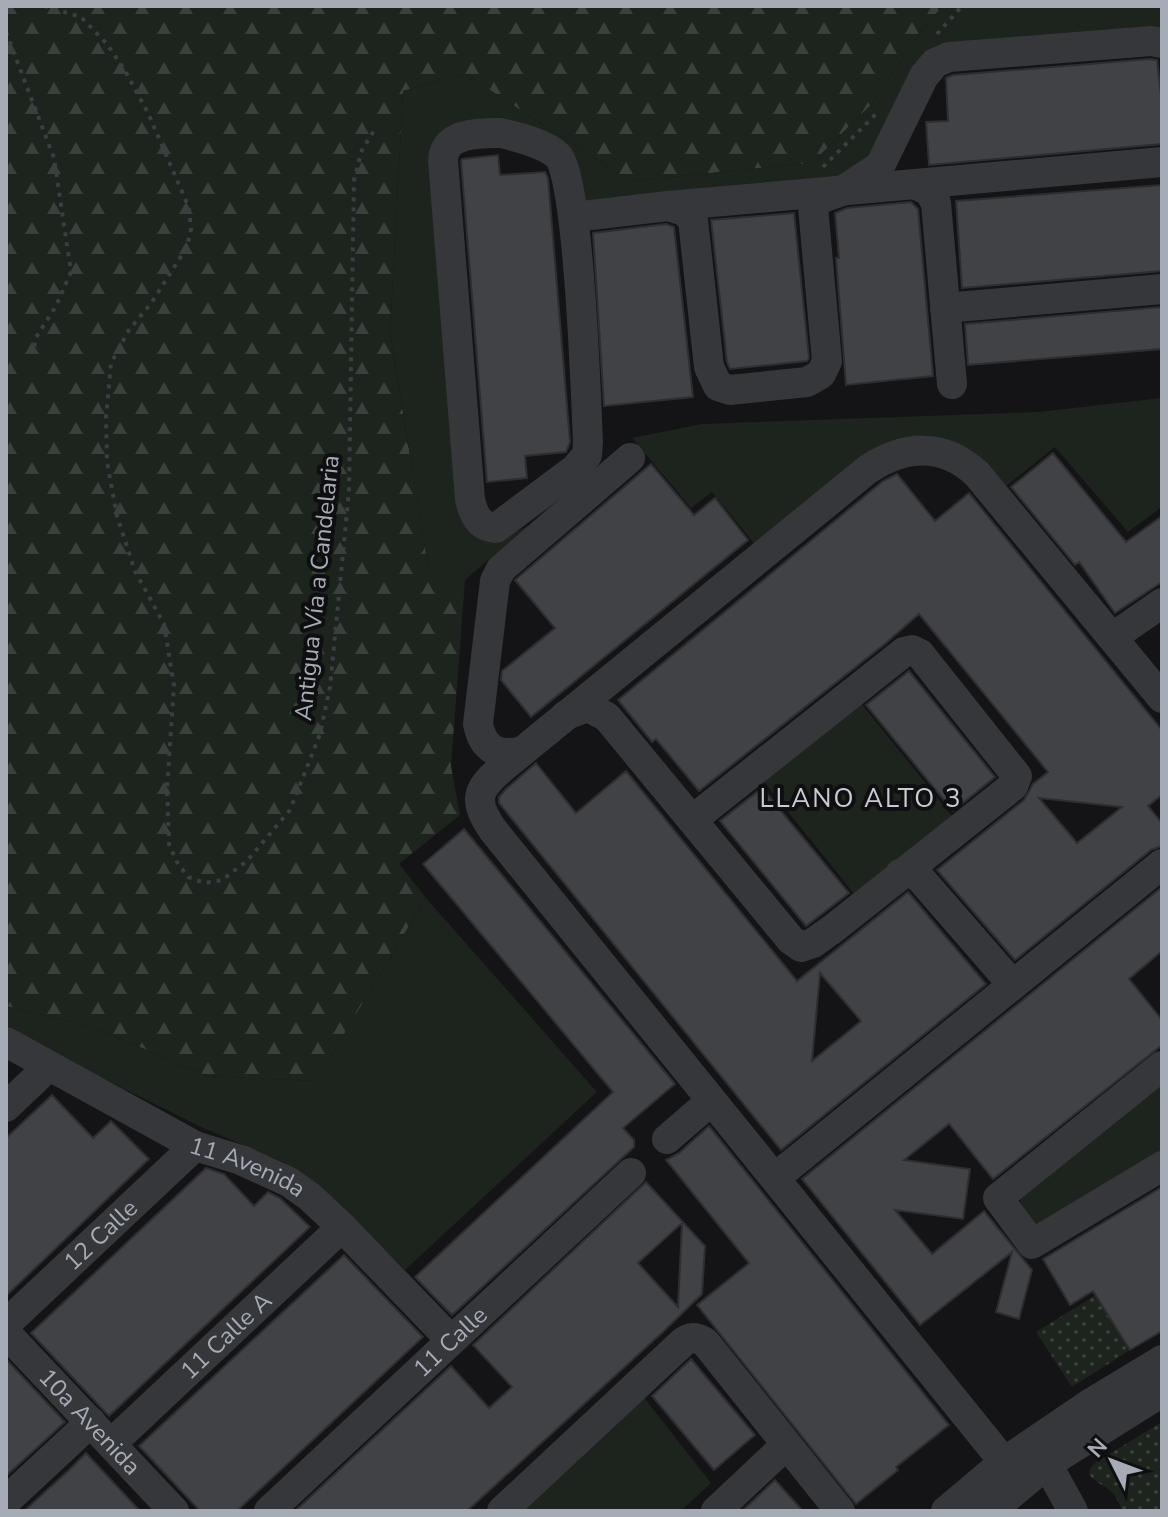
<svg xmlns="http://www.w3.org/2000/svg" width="1168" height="1517" font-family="'Nunito Sans',sans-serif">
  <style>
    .grass { fill: url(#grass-dots) }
    .forest { fill: url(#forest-firs) }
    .park { fill: #1c241d }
    .building { fill: #404246; stroke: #2e2e32; stroke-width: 2; fill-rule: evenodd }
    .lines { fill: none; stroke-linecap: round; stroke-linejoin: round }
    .path { stroke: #3b3e42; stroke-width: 4; stroke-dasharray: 4 6; stroke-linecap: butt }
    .minor { stroke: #35373b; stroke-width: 30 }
    .labels { text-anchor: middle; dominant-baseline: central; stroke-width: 8; stroke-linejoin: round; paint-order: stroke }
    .street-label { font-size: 24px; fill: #a6acb6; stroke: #0f0f11 }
    .neighbourhood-label { font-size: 26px; letter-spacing: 2px; fill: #c7cbd2; stroke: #0f0f11 }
  </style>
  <defs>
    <pattern id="grass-dots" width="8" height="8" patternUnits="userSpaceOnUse" patternTransform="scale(2)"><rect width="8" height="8" fill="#1c241d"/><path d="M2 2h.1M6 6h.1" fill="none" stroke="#3a413c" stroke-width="1.8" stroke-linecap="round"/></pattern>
    <pattern id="forest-firs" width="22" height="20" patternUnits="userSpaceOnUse" patternTransform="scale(2)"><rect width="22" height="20" fill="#1c241d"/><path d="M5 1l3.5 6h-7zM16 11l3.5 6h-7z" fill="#3a413c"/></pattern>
  </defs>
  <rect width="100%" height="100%" fill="#141416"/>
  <path class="grass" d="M1096,1295L1130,1350L1072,1387L1036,1332Z
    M1162,1422V1511H1122C1113,1484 1105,1491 1089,1475L1090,1469L1096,1462Z"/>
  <path class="forest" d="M6,6H943L923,28L871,105L812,163L630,181L465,74L403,91L390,333L431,584L465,580L451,766L460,815L399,864L426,898L316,1081L207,1076L93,1027L6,1006Z"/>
  <path class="park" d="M943,6H1162V33L960,48L897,115L856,177L584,203L573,167L452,132L465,514L505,537L528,526L465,580L431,585L390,332L403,91L465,74L630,181L812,163L871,105L923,28Z
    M1162,398V507L1128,532L1055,447L1005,487L935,440L757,547L712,492L691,508L632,438L702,424L1038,412Z
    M857,698L952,816L855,895L760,777Z
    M426,898L597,1092L405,1270L336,1201L283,1162L203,1128L56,1055L6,1025V1006L93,1027L207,1076L316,1081Z
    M1162,1080V1154L1035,1225L1020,1202L1022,1196Z
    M642,1395L711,1483L681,1511H520Z"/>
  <path class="building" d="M1150,59L1157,60L1162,104V144L929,165L926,122L948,121L946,78L953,75Z
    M498,155L500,175L545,172L548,178L570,442L566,452L525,456L527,478L487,482L461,161L462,159Z
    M1162,185V271L962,288L956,201Z
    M911,202L918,209L933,376L846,385L836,258H839L835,213L847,208Z
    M794,213L809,358L807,361L730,369L727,362L711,220Z
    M666,224L674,227L693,397L604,406L593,233Z
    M1162,307V349L968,365L965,324Z
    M1053,453L1126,542L1162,516V582L1115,613L1079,562L1075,565L1011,487Z
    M651,464L694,515L715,498L748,540L531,717L501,680L502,671L555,628L515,580Z
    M897,474L935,521L969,493L1162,730V795L1148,806L1162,823V846L1151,850L1015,960L937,870L1024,800L1033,784L1048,772L919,614L886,643L699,791L656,739L652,742L618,700L854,505L883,481ZM1039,798L1122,807L1077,843Z
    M909,671L995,777L953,811L866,705Z
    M536,763L576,813L626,771L797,981L908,892L986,984L781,1150L499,803V797L506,789ZM820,973L861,1021L812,1061Z
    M762,788L849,893L806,926L720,821Z
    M464,829L675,1084L623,1128L634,1140V1147L452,1315L415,1277L613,1092L423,864Z
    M1162,887V951L1129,979L1162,1020V1045L993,1179L949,1124L904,1160L970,1169L963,1219L895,1210L932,1254L984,1211L1032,1270L1019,1319L996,1312L1012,1252L920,1325L802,1179Z
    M52,1095L93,1138L111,1121L149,1159L6,1296V1138Z
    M709,1126L949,1425L896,1467L898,1470L856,1504L697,1305L749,1263L666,1160L679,1153Z
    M206,1168L224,1174L254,1206L268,1192L280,1198L310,1227L109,1416L31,1333Z
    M646,1182L705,1246L702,1294L664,1331L467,1511H295L451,1366L489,1408L512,1387L473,1345ZM682,1223L678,1307L638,1263Z
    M1162,1187V1331L1130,1350L1093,1291L1070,1305L1043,1259Z
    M344,1255L423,1337L237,1511H200L139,1446Z
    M6,1359L65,1422L6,1476Z
    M691,1359L755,1435L714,1470L652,1396Z
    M86,1453L140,1511H24L69,1470Z
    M775,1480L803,1511H742Z"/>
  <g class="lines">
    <path class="path" d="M44,6L81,17L106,43L124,69L148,113L189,208L191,229L187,247L152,302L129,330L111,363L106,418L107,462L117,516L135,571L164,624L174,686L167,790L169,844L177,862L188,877L205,883L222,880L247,861L290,810L320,734L330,687L349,491L354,180L362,150L375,129
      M6,32L54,158L71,272L56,306L35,339L34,352
      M937,34L962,6
      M823,167L876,114"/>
    <g class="minor">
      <path d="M501,133C518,137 546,144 558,156C579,178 586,399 588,442L587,455L575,469L496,528C479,527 473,514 470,499L443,160C444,132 480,133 501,133Z"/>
      <path d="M916,185L929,191L936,203L952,384"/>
      <path d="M668,206L684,211L693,220L709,367L718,386L730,390L807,382L821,374L827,361L813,207L822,198L842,191L880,166L924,76L935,63L949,57L1151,41L1162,43"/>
      <path d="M574,217L668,206L1162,162"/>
      <path d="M945,308L1162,289"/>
      <path d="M1113,637L1162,603"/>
      <path d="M566,715L588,707L607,717L791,940L801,947L813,943L834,928L1013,786L1017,776L920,654L912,650L904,652L692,820"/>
      <path d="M523,751C499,757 483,750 478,724L495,581L501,569L630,458"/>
      <path d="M900,874L911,872L920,878L1013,985"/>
      <path id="s1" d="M6,1042L195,1146L241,1160L289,1182L310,1197L342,1227L451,1340"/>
      <path d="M1162,1066L998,1198L1032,1244L1162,1166"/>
      <path d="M6,1107L48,1067"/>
      <path d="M667,1139L711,1101"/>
      <path d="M776,1177L1162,864"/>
      <path id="s2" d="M6,1324L195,1146"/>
      <path id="s3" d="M6,1333L174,1511"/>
      <path id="s4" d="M111,1444L342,1227"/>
      <path d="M1047,1464L1073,1511"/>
      <path d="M6,1501L91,1422"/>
      <path id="s5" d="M269,1511L631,1173"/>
      <path d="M502,1511L682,1343C690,1336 696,1337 705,1342L840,1511"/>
      <path d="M716,1511L786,1445"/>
      <path d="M946,1511L1004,1462L1091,1403L1162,1360"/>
      <path d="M970,1511L991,1491L1004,1462L493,830C473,801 476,790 502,768L867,470C904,445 943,442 977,474L1162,698"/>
      <path d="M991,1511L1047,1464L1162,1392"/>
    </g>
  </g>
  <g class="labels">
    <g class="street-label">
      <text transform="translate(317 588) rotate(-84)">Antigua Vía a Candelaria</text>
      <text stroke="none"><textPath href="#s1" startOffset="272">11 Avenida</textPath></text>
      <text stroke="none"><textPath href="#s2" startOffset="130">12 Calle</textPath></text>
      <text stroke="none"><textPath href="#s4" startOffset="158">11 Calle A</textPath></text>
      <text stroke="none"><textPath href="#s5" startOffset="248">11 Calle</textPath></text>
      <text stroke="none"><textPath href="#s3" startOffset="122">10a Avenida</textPath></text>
    </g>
    <g class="neighbourhood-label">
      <text x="861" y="798">LLANO ALTO 3</text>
    </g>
  </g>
  <rect width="1168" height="1517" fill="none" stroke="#a6acb6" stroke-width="16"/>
  <g transform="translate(1112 1461) rotate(312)" stroke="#0f0f11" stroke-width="6" paint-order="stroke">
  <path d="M0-6L14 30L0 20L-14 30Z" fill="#a6acb6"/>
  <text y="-12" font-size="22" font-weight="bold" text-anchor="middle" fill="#a6acb6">N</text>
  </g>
</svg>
